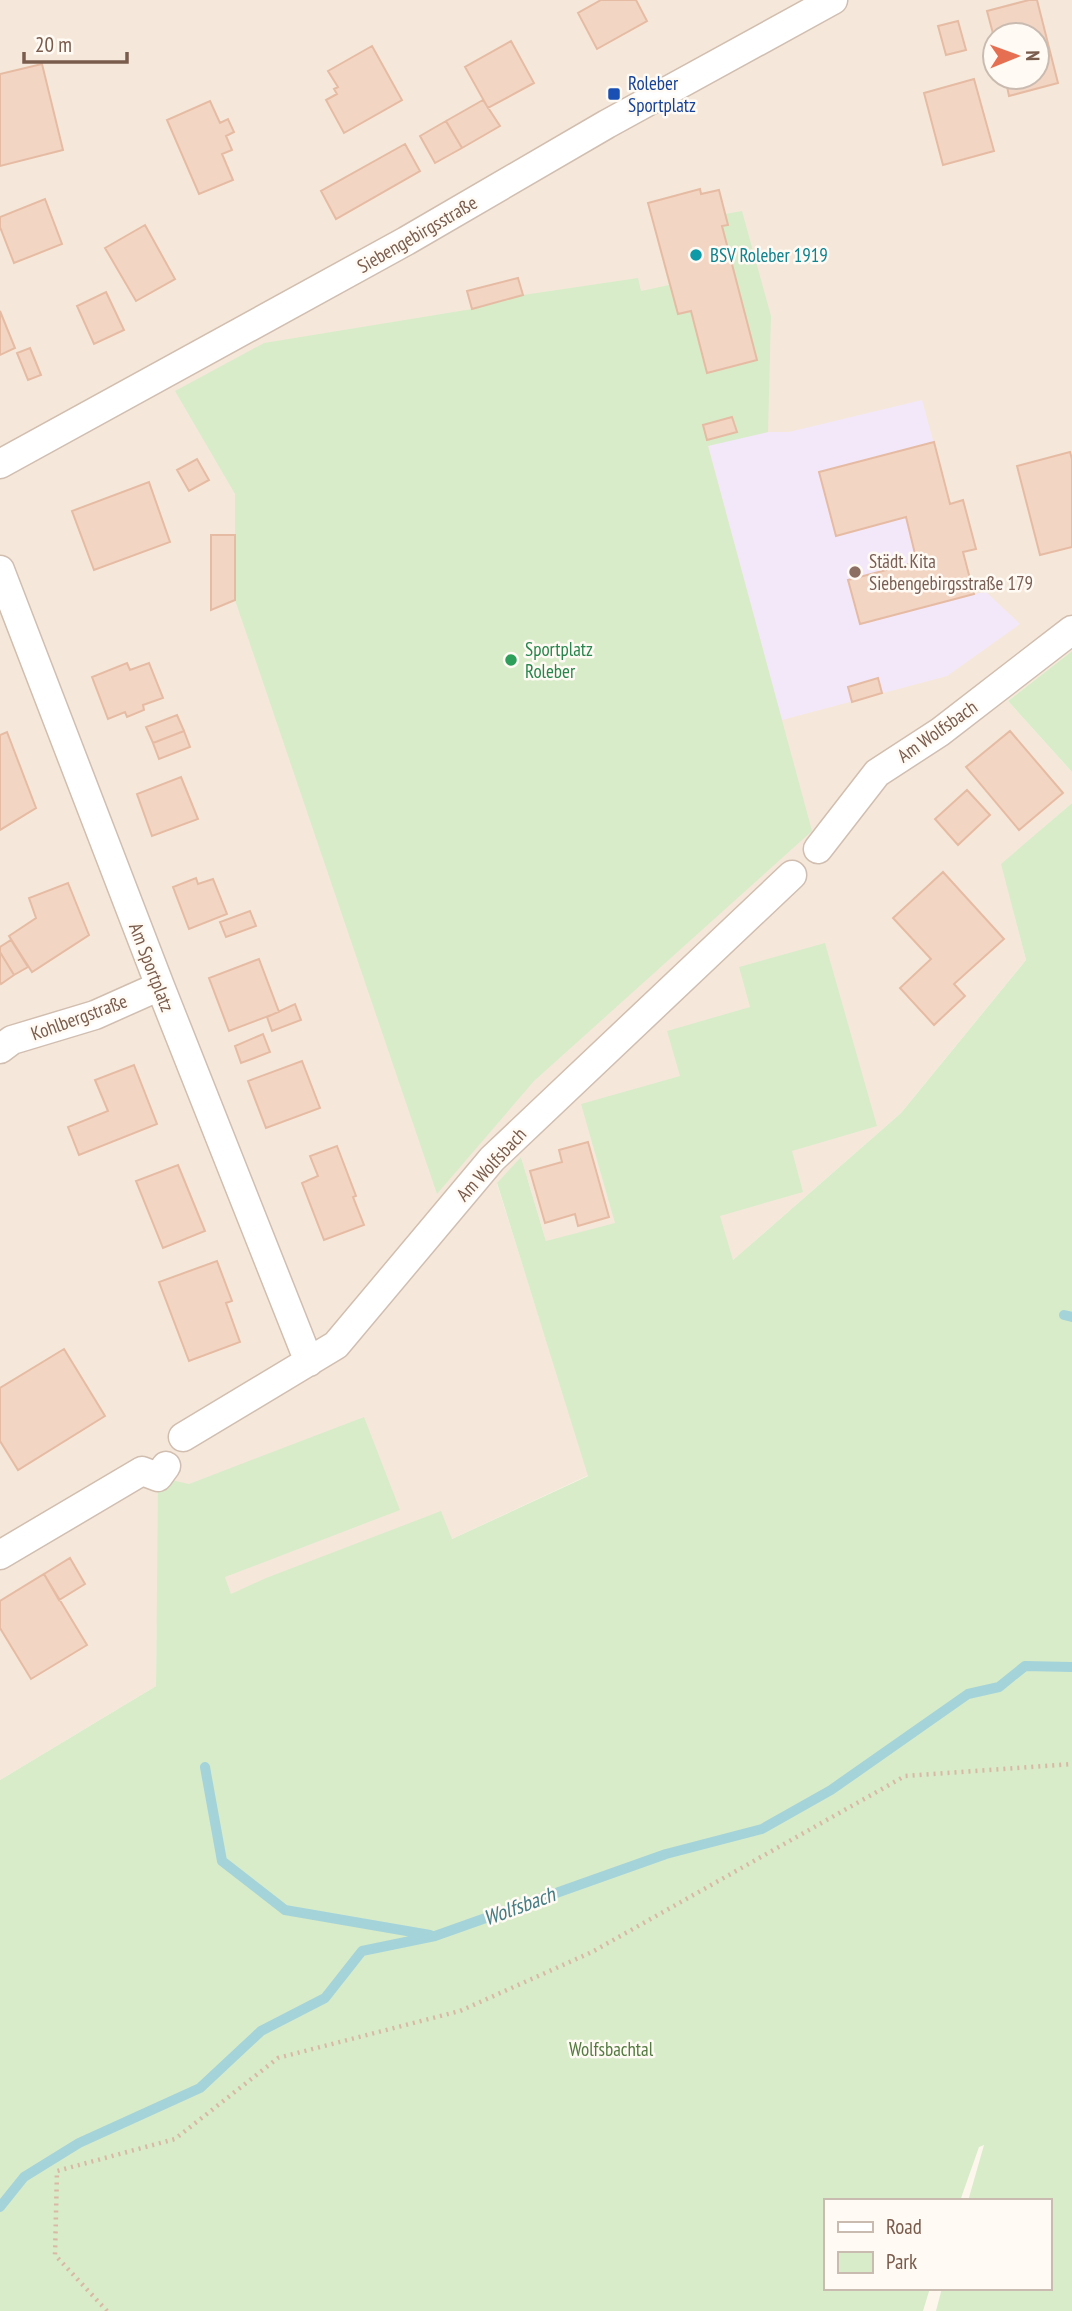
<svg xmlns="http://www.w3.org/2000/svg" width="1072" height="2311" font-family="'PT Sans Narrow',sans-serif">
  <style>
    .residential { fill: #f5e8da; fill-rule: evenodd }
    .education { fill: #f3e8fa }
    .green { fill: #d8ecc9 }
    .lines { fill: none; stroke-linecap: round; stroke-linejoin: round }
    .stream { stroke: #a5d3da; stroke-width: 10 }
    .building { fill: #f3d5c3; stroke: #e6bba3; stroke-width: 2 }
    .street-casing { stroke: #d1beb0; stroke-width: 31 }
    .path { stroke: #d9b8a5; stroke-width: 4.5; stroke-dasharray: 2 5; stroke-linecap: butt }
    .street { stroke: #fff; stroke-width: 28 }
    .transit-dot { fill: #1a4fb4; stroke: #fffaf3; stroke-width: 2.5 }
    .culture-dot { fill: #0f9aa8; stroke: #fffaf3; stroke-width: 2.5 }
    .education-dot { fill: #8d6e63; stroke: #fffaf3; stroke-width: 2.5 }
    .leisure-dot { fill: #2e9e5b; stroke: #fffaf3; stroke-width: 2.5 }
    .labels { text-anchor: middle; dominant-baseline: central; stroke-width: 5; stroke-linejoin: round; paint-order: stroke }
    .transit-label { font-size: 19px; fill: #164399; stroke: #fffaf3; text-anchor: start }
    .street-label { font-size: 19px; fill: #7a5c4d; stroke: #fffaf3 }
    .culture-label { font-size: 19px; fill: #0d838f; stroke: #fffaf3; text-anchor: start }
    .education-label { font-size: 19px; fill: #785e54; stroke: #fffaf3; text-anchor: start }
    .leisure-label { font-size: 19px; fill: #27864d; stroke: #fffaf3; text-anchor: start }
    .park-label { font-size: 19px; fill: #537a41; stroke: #fffaf3 }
    .water-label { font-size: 21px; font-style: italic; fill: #437c86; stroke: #fffaf3 }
  </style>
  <rect width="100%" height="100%" fill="#fdf6ec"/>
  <path class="residential" d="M0,0H1072V651L1008,701L1072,772V803L1002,864L1026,960L901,1113L732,1261L546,1241L521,1157L497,1184L589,1475L452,1539L266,1579L231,1595L225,1578L159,1478L156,1686L0,1780ZM995,35H1037V77H995Z"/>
  <path class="education" d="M922,400L950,503L963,500L976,549L963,553L974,594L986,592L1020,624L947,676L782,720L708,445L768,432H789Z"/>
  <path class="green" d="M700,189L702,194L719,190L725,214L742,211L771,316L768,432L708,446L812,831L534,1081L437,1194L235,600V494L175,391L264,343L472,309L523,295L638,278L641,291L669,285L648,203Z
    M1072,651V772L1008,701Z
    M1072,803V2311H936L942,2288H1049V2201H968L984,2145L979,2147L960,2201H825V2288H930L923,2311H0V1780L156,1686L158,1477L189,1484L364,1417L400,1510L225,1577L231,1594L266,1578L441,1511L452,1539L588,1476L497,1183L521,1157L546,1241L615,1223L581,1104L680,1076L667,1031L750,1007L739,967L825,943L877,1126L792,1151L803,1192L720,1216L733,1260L901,1113L1026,960L1001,864Z"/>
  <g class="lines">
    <path class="stream" d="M1064,1315L1072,1317
      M205,1767L222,1861L285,1910L430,1935
      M0,2207L24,2177L79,2143L200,2088L261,2031L325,1998L362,1951L435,1936L666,1854L762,1829L831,1790L968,1694L999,1687L1025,1666L1072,1667"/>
  </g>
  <path class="building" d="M601,0H636L647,21L597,49L578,13Z
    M1029,0H1037L1058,83L1009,96L1005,77H1037V35H995V41L987,11Z
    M958,21L966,50L946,55L938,26Z
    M511,41L534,83L488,108L465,67Z
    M372,46L402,100L344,133L326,100L337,94L334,89L338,87L328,71Z
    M42,64L63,150L0,166V74Z
    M974,79L994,151L943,165L924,93Z
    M483,100L500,126L462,148L446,121Z
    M210,101L220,123L228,119L234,132L226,136L232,150L222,154L233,180L199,194L167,120Z
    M446,121L462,148L435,163L420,136Z
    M405,144L420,171L336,219L321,191Z
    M700,189L701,194L719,190L728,225L722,226L757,360L707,373L691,311L678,314L648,203Z
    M45,199L62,244L14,263L0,227V217Z
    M145,225L175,279L136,301L105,248Z
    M518,278L523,295L472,309L467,291Z
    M106,292L124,330L94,344L77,306Z
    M0,311L15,348L0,355Z
    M30,348L41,375L28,380L17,353Z
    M732,417L737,432L707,440L703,425Z
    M934,442L950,504L963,500L976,549L963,552L974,594L860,624L848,580L917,562L906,517L836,536L819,472Z
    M1070,452L1072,459V547L1040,555L1017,466Z
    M197,459L209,480L189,491L177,470Z
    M149,482L170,542L94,570L72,511Z
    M211,535H235V600L211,610Z
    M127,663L130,670L149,663L163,698L143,705L144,710L127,717L125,712L108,719L92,677Z
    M878,678L882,693L852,702L848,687Z
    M177,715L184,731L153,743L146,727Z
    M184,731L190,747L159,759L153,743Z
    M1010,731L1063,793L1019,830L966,767Z
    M7,732L36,808L0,830V735Z
    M181,777L198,819L152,836L137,794Z
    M967,790L990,815L958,845L935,819Z
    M943,872L1004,939L954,984L965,996L934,1025L900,988L931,959L893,918Z
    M196,878L198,884L213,879L227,914L189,929L173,887Z
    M68,883L89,935L32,972L9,936L36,918L29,898Z
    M250,911L256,926L226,937L220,922Z
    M11,940L28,967L14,975L0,952V947Z
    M0,952L14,975L1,984L0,982Z
    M259,959L279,1012L229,1031L209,978Z
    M295,1004L301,1020L272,1031L267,1017Z
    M263,1034L270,1052L241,1063L235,1046Z
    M302,1061L320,1108L266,1128L248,1081Z
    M134,1065L157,1124L79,1155L68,1127L108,1111L95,1080Z
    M588,1142L609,1217L578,1226L575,1214L545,1223L530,1171L562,1162L559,1150Z
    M337,1146L356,1196L353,1197L364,1225L324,1240L302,1183L318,1176L310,1156Z
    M178,1165L205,1231L163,1248L136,1181Z
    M217,1261L232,1301L226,1303L240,1342L189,1361L159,1282Z
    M64,1349L105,1416L18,1470L0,1441V1388Z
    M70,1558L85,1584L59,1600L44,1574Z
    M44,1574L87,1645L31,1679L0,1628V1601Z"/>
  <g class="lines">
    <defs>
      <path id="street" d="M0,464L406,241L607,124L833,0
        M0,570L160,986L309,1362
        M818,849L877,773L940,732L1072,630
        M0,1049L12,1040L95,1015L160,986
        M183,1437L336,1345L492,1159L792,875
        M0,1555L142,1471L158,1477L166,1466"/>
    </defs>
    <use href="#street" class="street-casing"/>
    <path class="path" d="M107,2311L55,2255L57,2171L175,2139L278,2058L460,2011L592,1952L905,1776L1072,1764"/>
    <use href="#street" class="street"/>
  </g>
  <rect class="transit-dot" x="607" y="87" width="14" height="14" rx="3.5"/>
  <circle class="culture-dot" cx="696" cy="255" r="7"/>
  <circle class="education-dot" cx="855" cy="572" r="7"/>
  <circle class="leisure-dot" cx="511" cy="660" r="7"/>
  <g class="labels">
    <g class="transit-label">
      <text x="628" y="83">Roleber<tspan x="628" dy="22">Sportplatz</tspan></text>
    </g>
    <g class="street-label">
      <text transform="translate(417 234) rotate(-30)">Siebengebirgsstraße</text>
      <text transform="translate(937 731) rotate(-35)">Am Wolfsbach</text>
      <text transform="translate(152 967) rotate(69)">Am Sportplatz</text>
      <text transform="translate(79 1017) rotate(-20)">Kohlbergstraße</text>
      <text transform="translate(491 1164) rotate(-47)">Am Wolfsbach</text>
    </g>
    <g class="culture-label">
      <text x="710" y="255">BSV Roleber 1919</text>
    </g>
    <g class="education-label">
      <text x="869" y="561">Städt. Kita<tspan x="869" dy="22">Siebengebirgsstraße 179</tspan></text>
    </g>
    <g class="leisure-label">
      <text x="525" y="649">Sportplatz<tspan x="525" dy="22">Roleber</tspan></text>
    </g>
    <g class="park-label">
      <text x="611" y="2049">Wolfsbachtal</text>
    </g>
    <g class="water-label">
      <text transform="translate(519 1906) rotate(-20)">Wolfsbach</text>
    </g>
  </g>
  <rect x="824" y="2199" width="228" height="91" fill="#fffaf3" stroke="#cabbb1" stroke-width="2"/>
  <rect x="838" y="2222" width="35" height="10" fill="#ffffff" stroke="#cabbb1" stroke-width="2"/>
  <text x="886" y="2234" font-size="21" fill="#7a5c4d">Road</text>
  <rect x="838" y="2252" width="35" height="21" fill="#d8ecc9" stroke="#cabbb1" stroke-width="2"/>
  <text x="886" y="2269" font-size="21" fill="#7a5c4d">Park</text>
  <g transform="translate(1016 56) rotate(89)"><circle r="33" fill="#fffaf3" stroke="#cabbb1" stroke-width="2"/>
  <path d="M0-5L12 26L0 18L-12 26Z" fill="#e76f51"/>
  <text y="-10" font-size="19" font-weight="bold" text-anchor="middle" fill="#7a5c4d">N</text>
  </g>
  <path d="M24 52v10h103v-10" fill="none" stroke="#7a5c4d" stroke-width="3.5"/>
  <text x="35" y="52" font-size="21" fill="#7a5c4d" stroke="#fffaf3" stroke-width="5" paint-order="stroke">20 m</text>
</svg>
